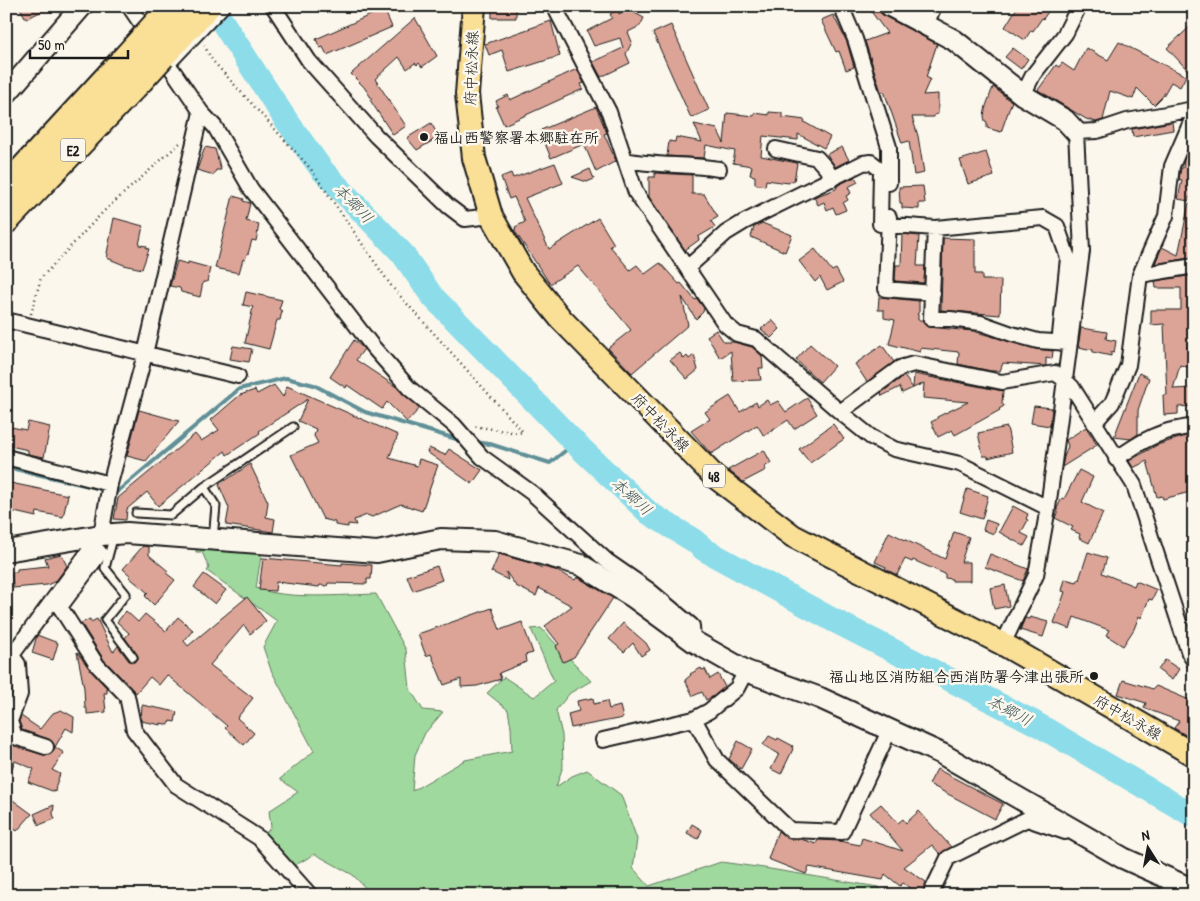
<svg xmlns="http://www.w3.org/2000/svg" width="1200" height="901" font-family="'Patrick Hand','Klee One',sans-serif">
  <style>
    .green { fill: #a0d99e; stroke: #5e7a5d }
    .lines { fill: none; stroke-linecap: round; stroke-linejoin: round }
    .stream { stroke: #5f8f97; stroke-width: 4 }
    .river { stroke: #8cdce9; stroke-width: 24 }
    .building { fill: #dca497; stroke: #1c1c1c }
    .lane-casing { stroke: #1c1c1c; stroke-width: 11 }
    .street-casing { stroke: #1c1c1c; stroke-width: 18 }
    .secondary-casing { stroke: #1c1c1c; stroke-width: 24 }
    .primary-casing { stroke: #1c1c1c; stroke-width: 26 }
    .highway-casing { stroke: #1c1c1c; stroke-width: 30 }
    .path { stroke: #1c1c1c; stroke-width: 2.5; stroke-dasharray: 1 4; stroke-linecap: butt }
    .lane { stroke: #fbf7ec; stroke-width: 7 }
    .street { stroke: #fbf7ec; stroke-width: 14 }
    .secondary { stroke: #fbf7ec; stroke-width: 20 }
    .primary { stroke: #fadf96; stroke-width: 22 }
    .highway { stroke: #fadf96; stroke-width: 26 }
    .lane-bridge-casing { stroke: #1c1c1c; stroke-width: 11; stroke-linecap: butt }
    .highway-bridge-casing { stroke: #1c1c1c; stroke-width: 30; stroke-linecap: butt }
    .lane-bridge { stroke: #fbf7ec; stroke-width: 7 }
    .highway-bridge { stroke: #fadf96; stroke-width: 26 }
    .poi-dot { fill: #1c1c1c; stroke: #fbf7ec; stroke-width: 2 }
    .labels { text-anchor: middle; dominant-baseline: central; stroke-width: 5; stroke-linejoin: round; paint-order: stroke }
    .shield { fill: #fbf7ec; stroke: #5f5e5a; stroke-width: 1 }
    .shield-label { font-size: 14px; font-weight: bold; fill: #1c1c1c }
    .street-label { font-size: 15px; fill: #1c1c1c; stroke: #fbf7ec }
    .poi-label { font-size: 15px; font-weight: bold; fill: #1c1c1c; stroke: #fbf7ec; text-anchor: start }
    .water-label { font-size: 16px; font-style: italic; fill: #3e565a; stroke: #fbf7ec }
  </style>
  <rect width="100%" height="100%" fill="#fbf7ec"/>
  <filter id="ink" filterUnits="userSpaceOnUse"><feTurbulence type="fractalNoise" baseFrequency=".02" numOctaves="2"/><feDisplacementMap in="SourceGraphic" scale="10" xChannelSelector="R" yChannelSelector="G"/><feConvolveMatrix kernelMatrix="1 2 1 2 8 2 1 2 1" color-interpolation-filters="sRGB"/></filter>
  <g filter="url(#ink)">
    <path class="green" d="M197,544L262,550L256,588C285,600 343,595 376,594L406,650L410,689L423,710L443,712L425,733L415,755L412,791L465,760L512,751L511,727L508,710L487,693L504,677L534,697L554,681L531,629L541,628L591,681L570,693L556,710L562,735L563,766L556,787L572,776L587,770L621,795L637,839L633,868L649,886L721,862L764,868L878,887L886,895H372L353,875L315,854L290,868L264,835L271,827L269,811L298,792L280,779L314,751L271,670L263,647L277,621L207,571L209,568L202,552H196Z"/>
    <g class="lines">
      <path class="stream" d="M475,442L490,444L550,463L575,443
        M6,467L102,489
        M111,491L117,492L239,389L286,378L314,385L365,412L463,441"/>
      <path class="river" d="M212,6L284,117L322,170L402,253L432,296L575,443L649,513L693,540L705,550L831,619L1035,723L1194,816"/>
    </g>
    <path class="building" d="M19,6H52L26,19Z
      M492,6H516V18H492Z
      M867,6L879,11L884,16L937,44L926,77L930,79L923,95L938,94V114L934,115V117H912L918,136L924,173L914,175L909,141L902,143L884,91L881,92L865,41L887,33Z
      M1018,6H1052L1043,19L1042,18L1033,31L1031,30L1025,40L1005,27Z
      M384,9L392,27L327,55L323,47L320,48L316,39Z
      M627,9L644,18L640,26L628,32L632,42L626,54L630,63L601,77L593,62L623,48L620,38L594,46L587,31L612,18L610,14L618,10L619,14Z
      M833,15L847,42L854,67L846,70L839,51L836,52L821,20Z
      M415,18L437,56L422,67L419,63L417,65L415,63L407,69L399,57L375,79L406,126L393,135L370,100L372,99L364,87L351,74Z
      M551,21L560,56L509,72L502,50L489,55L485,44Z
      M1194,23V77L1167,48Z
      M671,25L709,110L691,118L653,33Z
      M1119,42L1186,76L1180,87L1171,82L1163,96L1154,105L1137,88L1133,99L1110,91L1103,120L1096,122L1086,119L1038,90L1056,65L1059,67L1062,63L1074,71L1086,48L1108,60Z
      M1013,48L1028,59L1021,69L1005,57Z
      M577,69L584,83L581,84L583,89L504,125L496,107L498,106L496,101L508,95L510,100Z
      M993,87L1006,97V98L1012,101L1001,132L987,128V122L985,121L984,116L986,106Z
      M596,107L607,133L604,134L616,161L596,172L584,144L551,158L544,141L546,140L541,130Z
      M769,112L782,113V117L805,120L804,122L830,137L824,148L798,134V140L763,136L761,156L797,163L794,181H790L789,183L766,180L765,186L755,184V176L750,175L752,166L733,163L735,151L706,145L704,158L667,156L669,141L675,142L676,137L702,142L694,124L717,129L724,143L727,113L754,116L755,113L769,115Z
      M1172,122L1173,130L1133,137L1132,129Z
      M431,123L439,137L417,150L407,138Z
      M1194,138V198L1189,197V201L1178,199L1182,180L1179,179L1181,168H1183L1184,160Z
      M205,147L215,149L221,170H216L214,175L197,170Z
      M842,147L849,160L835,167L827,154Z
      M986,152L994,176L968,184L960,160Z
      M555,163L563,183L525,198L549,249L598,218L614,244L610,246L630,270L637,265L645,274L660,263L679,284L681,283L695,300L697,299L704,308L703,312L696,319L682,297L688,325L632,373L608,348L631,330L578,266L550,284L514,230H516L515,227L525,222L514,197L509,199L501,177L511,173L513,178Z
      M590,169L594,179L587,182L572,177Z
      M655,173L692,175V194H704L718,217L711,221L715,227L698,237L699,240L685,250L649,197V177H655Z
      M855,177L858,182L848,187L851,193L846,196L848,200L843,203L846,210L836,214L833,207L827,210L824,202L818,205L814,197L836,189L838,185Z
      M923,186L925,203H919V209L902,208V203H900L899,187Z
      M233,196L244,199L243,201L250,203L246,221L259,224L256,241L252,240L248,254H247L245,260L243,259L239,273L215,268Z
      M1189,203L1194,204V257L1155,264L1162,247L1178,255Z
      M114,218L143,226L139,245L147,246L146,248L149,249L142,269L124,265L107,258L108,254L107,253Z
      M762,223L792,235L785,252L751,237L754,227Z
      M902,234L919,236L917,266H925L924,283L895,281L896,265H901Z
      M943,238L975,239V274H982V280H1001L1000,315L941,310Z
      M815,249L832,271L836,269L843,282L827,290L820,277L815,282L799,261Z
      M177,261L188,264V262L210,268L207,282H203L200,297L181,292L180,288L170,286Z
      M1194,275V326L1187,348L1194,350V359L1191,368L1180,365L1173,389L1194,388V406L1178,407V414L1164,415L1163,395H1167L1164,324L1151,325V310H1181V288H1156L1155,281Z
      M246,292L282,300L279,309L282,311L280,320H277L269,349L245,343L253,307L243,305Z
      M879,297L919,301V312L917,314H918V320H923L927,327L973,331L1036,349L1053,351L1052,359L1046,358V366L1003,363L1000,371H991L958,364L959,352L920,348V352L889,344L895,320L884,318V310H878Z
      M772,320L780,329L771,338L761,329Z
      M1081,328L1107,332L1106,339L1116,341L1114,353L1111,352V356L1093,352V350L1078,347Z
      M716,330L724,342H734L752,347L762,356L763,368H759L761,380L733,381L731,351L720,358L707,336Z
      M354,340L364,349L356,360L398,388L420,408L407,422L387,402L382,409L347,385L346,388L330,377Z
      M810,344L834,366L820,382L796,360Z
      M882,345L894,362L867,382L855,364Z
      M233,346L252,349L249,362L230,359Z
      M680,353L684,359L687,356L689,359L694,355L698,370L687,379L670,360Z
      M1139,373L1149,378L1138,410V434L1131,439L1114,437Z
      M914,374L1003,391L1002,403L1004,406L999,409L1000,410L955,435L952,430L938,437L931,422L937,419V417L968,402L923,398L924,383L913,388Z
      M904,376L913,388L902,393L900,387L882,396L881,393Z
      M274,385L283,397L287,386L398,435L389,458L417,466L419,459L438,465L422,511L401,504L372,517L367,515L354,520L356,525L348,524V527L335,525V522L323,519L291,455L318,443L314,436L316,429L298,421L308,399L259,431L260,433L227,455L225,451L158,506L147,492L127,509L126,520L114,519L118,498L195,434L201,441L219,430L211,420L240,395L255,390L257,394Z
      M730,396L740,412L756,402L758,406L767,400L770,405L778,401L786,412L807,398L817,414L794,429L788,420L764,436L757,425L711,454L691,431L710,419L705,412Z
      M1034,406L1052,408L1050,426L1031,423Z
      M139,410L179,421L146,461L127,456Z
      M28,422L50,427L44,457L28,454V450L6,445V426L26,430Z
      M833,424L844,439L810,463L799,449Z
      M1007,427L1012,452L988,458V456H983L978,433Z
      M1086,427L1097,445L1062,467L1064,457L1068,446L1066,440Z
      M1186,436H1190L1194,448V491L1163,499L1162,496L1157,497L1147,461L1133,468L1129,461L1157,445Z
      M429,448L445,455L449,449L482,470L472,484L427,452Z
      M764,450L771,463L764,467L766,470L743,482L728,470Z
      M250,464L268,502L266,517L275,519L273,532L226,525L229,508L219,485Z
      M1079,470L1093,477L1082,502L1103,513L1089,543L1079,538L1080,534L1071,530L1073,527L1055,518L1057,513V508L1062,498L1064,499Z
      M6,482L68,495L63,517L37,512L36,517L6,510Z
      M967,489L988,496L982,519L960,512Z
      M1013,506L1028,514L1026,519L1028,520L1021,533L1029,537L1024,546L999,532Z
      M986,520L997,524L994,534L983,530Z
      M889,532L945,559L954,532L969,537L961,562H970V581H952V579L945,578V574L913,560L912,562L905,559L897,575L885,569L886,567L875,562Z
      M143,546L149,547V555L168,571L166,573L175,580L154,605L145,596L148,593L129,577L131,576L123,569Z
      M1088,552L1107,558L1102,573L1134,586L1136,581L1157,590L1152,600L1149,599L1141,618L1139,616L1134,629L1123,646L1106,635L1109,630L1074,617L1070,629L1054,623L1065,592L1062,591L1065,579L1077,582L1078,579L1079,580Z
      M61,554L67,566L56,581L47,585L13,588L12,572H17V569L48,566L45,558Z
      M499,554L534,564L542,568L543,567L555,570L575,580L577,577L613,598L574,657L563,662L556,646L559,644L545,626L572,606L539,588L536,596L516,586L506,572L508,580L492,572L491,573Z
      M990,554L1028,569L1023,581L985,567Z
      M263,558L342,565V563L372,565L371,579H367V584L328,583L327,586L320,585L319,587L276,582L275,591L259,590Z
      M437,566L442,580L413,591L407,576Z
      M204,574L226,590L215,604L194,587Z
      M1005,585L1009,606L994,609L990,588Z
      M247,597L266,621L250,634L244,625L210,665L253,698L237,718L254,733L244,745L225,728L227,726L167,675L159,685L150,677L136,693L104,660L81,623L90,619L91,622L97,619L113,652L118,646L129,661L134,662L138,659V656L125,638L129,633L117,622L126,611L138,622L145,614L166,631L178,617L193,630L184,641L188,646Z
      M492,608L500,630L522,622L533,653L525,655L526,662L499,673L501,679L477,686L461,687V679L444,685L431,654L426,656L418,634Z
      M1030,617L1048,622L1043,637L1020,630L1025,618L1029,619Z
      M623,623L646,643L650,650L641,656L633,643L624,652L609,639Z
      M37,635L58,643L53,660L32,653Z
      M77,652L91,671L107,688V693H104L106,712L87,714V709L85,708L84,688Z
      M1165,660L1179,669L1172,680L1158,670Z
      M701,668L702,670L705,669L710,679L718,674L725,687L714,696L706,700L702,692L693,696L685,680L691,675L690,674Z
      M1123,680L1153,689L1156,686L1194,702V740L1174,728L1179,721L1144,708L1146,703L1118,694Z
      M593,698L594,704L607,701L609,709L620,706L623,718L571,728L568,714L579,711L577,701Z
      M142,705L177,712L175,722L170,721L169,725L161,723V725L141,721Z
      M61,710L74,717L73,732L66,728L55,747L64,753L52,770L60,774L56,785L55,792L28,782L34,769L15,761L6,782V738L12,745L43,755L51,754L54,749V745L49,739L22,730L19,721L21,716L40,729L53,713Z
      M769,736L777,740L778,738L793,746L792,748L793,749L781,774L771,769L779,754L763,745Z
      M738,741L752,749L741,769L729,759Z
      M937,769L1003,804L995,819L929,784Z
      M6,795L32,814L17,831L6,823Z
      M881,804L898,823L903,819L906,823L919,811L951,847L940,854L932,845L904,867L926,882L921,895L903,883L900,886L885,874L883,880L809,867L806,874L768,859L778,831L789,839H801L816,844L818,840L839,841L860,845L862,838L903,851L870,813Z
      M54,805L53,814L55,819L39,825L34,814Z
      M692,824L702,830L698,839L687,833Z"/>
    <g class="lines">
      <defs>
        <path id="lane" d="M204,487L216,506L213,539
          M136,513L171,515L204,487L293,427
          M107,539L112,542L105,568L126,594L105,620L133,657"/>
        <path id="street" d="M129,6L201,112L215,127L251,189L373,347L409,388L454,425L482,457L532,493L607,561L649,590L692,626L693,641
          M273,6L309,61L376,136L448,206L465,219L491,216
          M554,6L609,112L636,193L725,324L737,334L756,339L840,412L871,437L894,449L960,464L1048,508
          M841,6L855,39L889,147V183
          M926,25L934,6
          M1023,95L1033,75L1065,34L1079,6
          M776,149L817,158L826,168L832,179
          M625,160C656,166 688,164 719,169
          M889,217L886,289L933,293
          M935,228L931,319H950L981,323L1012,334L1038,341L1070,343
          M687,268L726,233L744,222L863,163L871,162L881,170L880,224L935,228L1043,218L1057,226L1068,258L1060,335L1070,343
          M1140,275L1194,266
          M6,320L238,376
          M840,412L900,368L914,364L1002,382L1055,373L1065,380L1072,387L1134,485L1189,653L1194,661
          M1094,423L1112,403L1128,365L1140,275L1166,216L1172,166L1194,115
          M6,457L110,484L101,535L6,663
          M1116,459C1136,445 1154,433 1178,429C1184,428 1188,426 1194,428
          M110,484L145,354L201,112
          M94,546L100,553L60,607L97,665L127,696L134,730L176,785L259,838L310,895
          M1003,644L1036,575L1048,508L1082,251L1076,132L1097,131L1127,121L1194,109
          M12,656L18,664L20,694L10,721L15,737L46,747
          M694,719L717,760L790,830L842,832L890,729
          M603,740L694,719L709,711L737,688L746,671
          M930,895L948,858L1027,819L1065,832
          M1165,895L1181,884"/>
        <path id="secondary" d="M890,6L954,40L1023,95L1065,120L1076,132
          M6,94L82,6
          M6,551L101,535L127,533L377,552L441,539L495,541L581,565L633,597L693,641L746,671L820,698L942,754L1123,858L1194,890"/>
        <path id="primary" d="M474,6L467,94L474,158L491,216L523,272L561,319L714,476L793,536L1003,644L1194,755"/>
        <path id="highway" d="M6,188L124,60
          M6,220L140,80"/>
      </defs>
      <use href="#lane" class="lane-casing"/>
      <use href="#street" class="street-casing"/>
      <use href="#secondary" class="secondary-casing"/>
      <use href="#primary" class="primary-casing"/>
      <use href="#highway" class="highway-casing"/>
      <path class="path" d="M204,45L212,60L310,168L392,287L523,432L518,433L473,426
        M31,314L41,278L103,212L180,143"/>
      <use href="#lane" class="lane"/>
      <use href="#street" class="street"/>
      <use href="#secondary" class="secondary"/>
      <use href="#primary" class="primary"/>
      <use href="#highway" class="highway"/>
      <defs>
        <path id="lane-bridge" d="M174,62L227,6"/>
        <path id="highway-bridge" d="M124,60L173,6
          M140,80L207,6"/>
      </defs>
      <use href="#lane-bridge" class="lane-bridge-casing"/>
      <use href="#highway-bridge" class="highway-bridge-casing"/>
      <use href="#lane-bridge" class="lane-bridge"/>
      <use href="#highway-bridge" class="highway-bridge"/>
    </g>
  </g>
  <g class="poi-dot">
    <circle cx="424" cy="137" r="5"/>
    <circle cx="1094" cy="676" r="5"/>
  </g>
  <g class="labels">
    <g class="shield">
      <rect x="60.5" y="138.5" width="25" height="23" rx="4"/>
      <rect x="703" y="464.5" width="22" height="23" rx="4"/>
    </g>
    <g class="shield-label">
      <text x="73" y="150">E2</text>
      <text x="714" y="476">48</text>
    </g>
    <g class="street-label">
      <text transform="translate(471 68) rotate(-88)">府中松永線</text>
      <text transform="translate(661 422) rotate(46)">府中松永線</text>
      <text transform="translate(1128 717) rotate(30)">府中松永線</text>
    </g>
    <g class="poi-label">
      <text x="434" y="137">福山西警察署本郷駐在所</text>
      <text x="1084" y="676" text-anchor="end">福山地区消防組合西消防署今津出張所</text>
    </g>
    <g class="water-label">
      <text transform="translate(354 203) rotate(46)">本郷川</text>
      <text transform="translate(632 496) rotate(42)">本郷川</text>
      <text transform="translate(1010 710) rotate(28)">本郷川</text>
    </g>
  </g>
  <rect width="1200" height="901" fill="none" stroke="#fbf7ec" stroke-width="25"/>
  <rect x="12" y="12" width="1175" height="876" fill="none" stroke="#1c1c1c" stroke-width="2" filter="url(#ink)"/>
  <g transform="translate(1148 848) rotate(349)" stroke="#fbf7ec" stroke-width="4" paint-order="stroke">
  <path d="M0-4L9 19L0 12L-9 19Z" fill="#1c1c1c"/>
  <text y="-8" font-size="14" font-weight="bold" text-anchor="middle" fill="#1c1c1c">N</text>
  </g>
  <path d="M30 50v8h98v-8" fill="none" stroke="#1c1c1c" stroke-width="2.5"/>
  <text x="38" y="50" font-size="15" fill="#1c1c1c" stroke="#fbf7ec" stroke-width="4" paint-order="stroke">50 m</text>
</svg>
